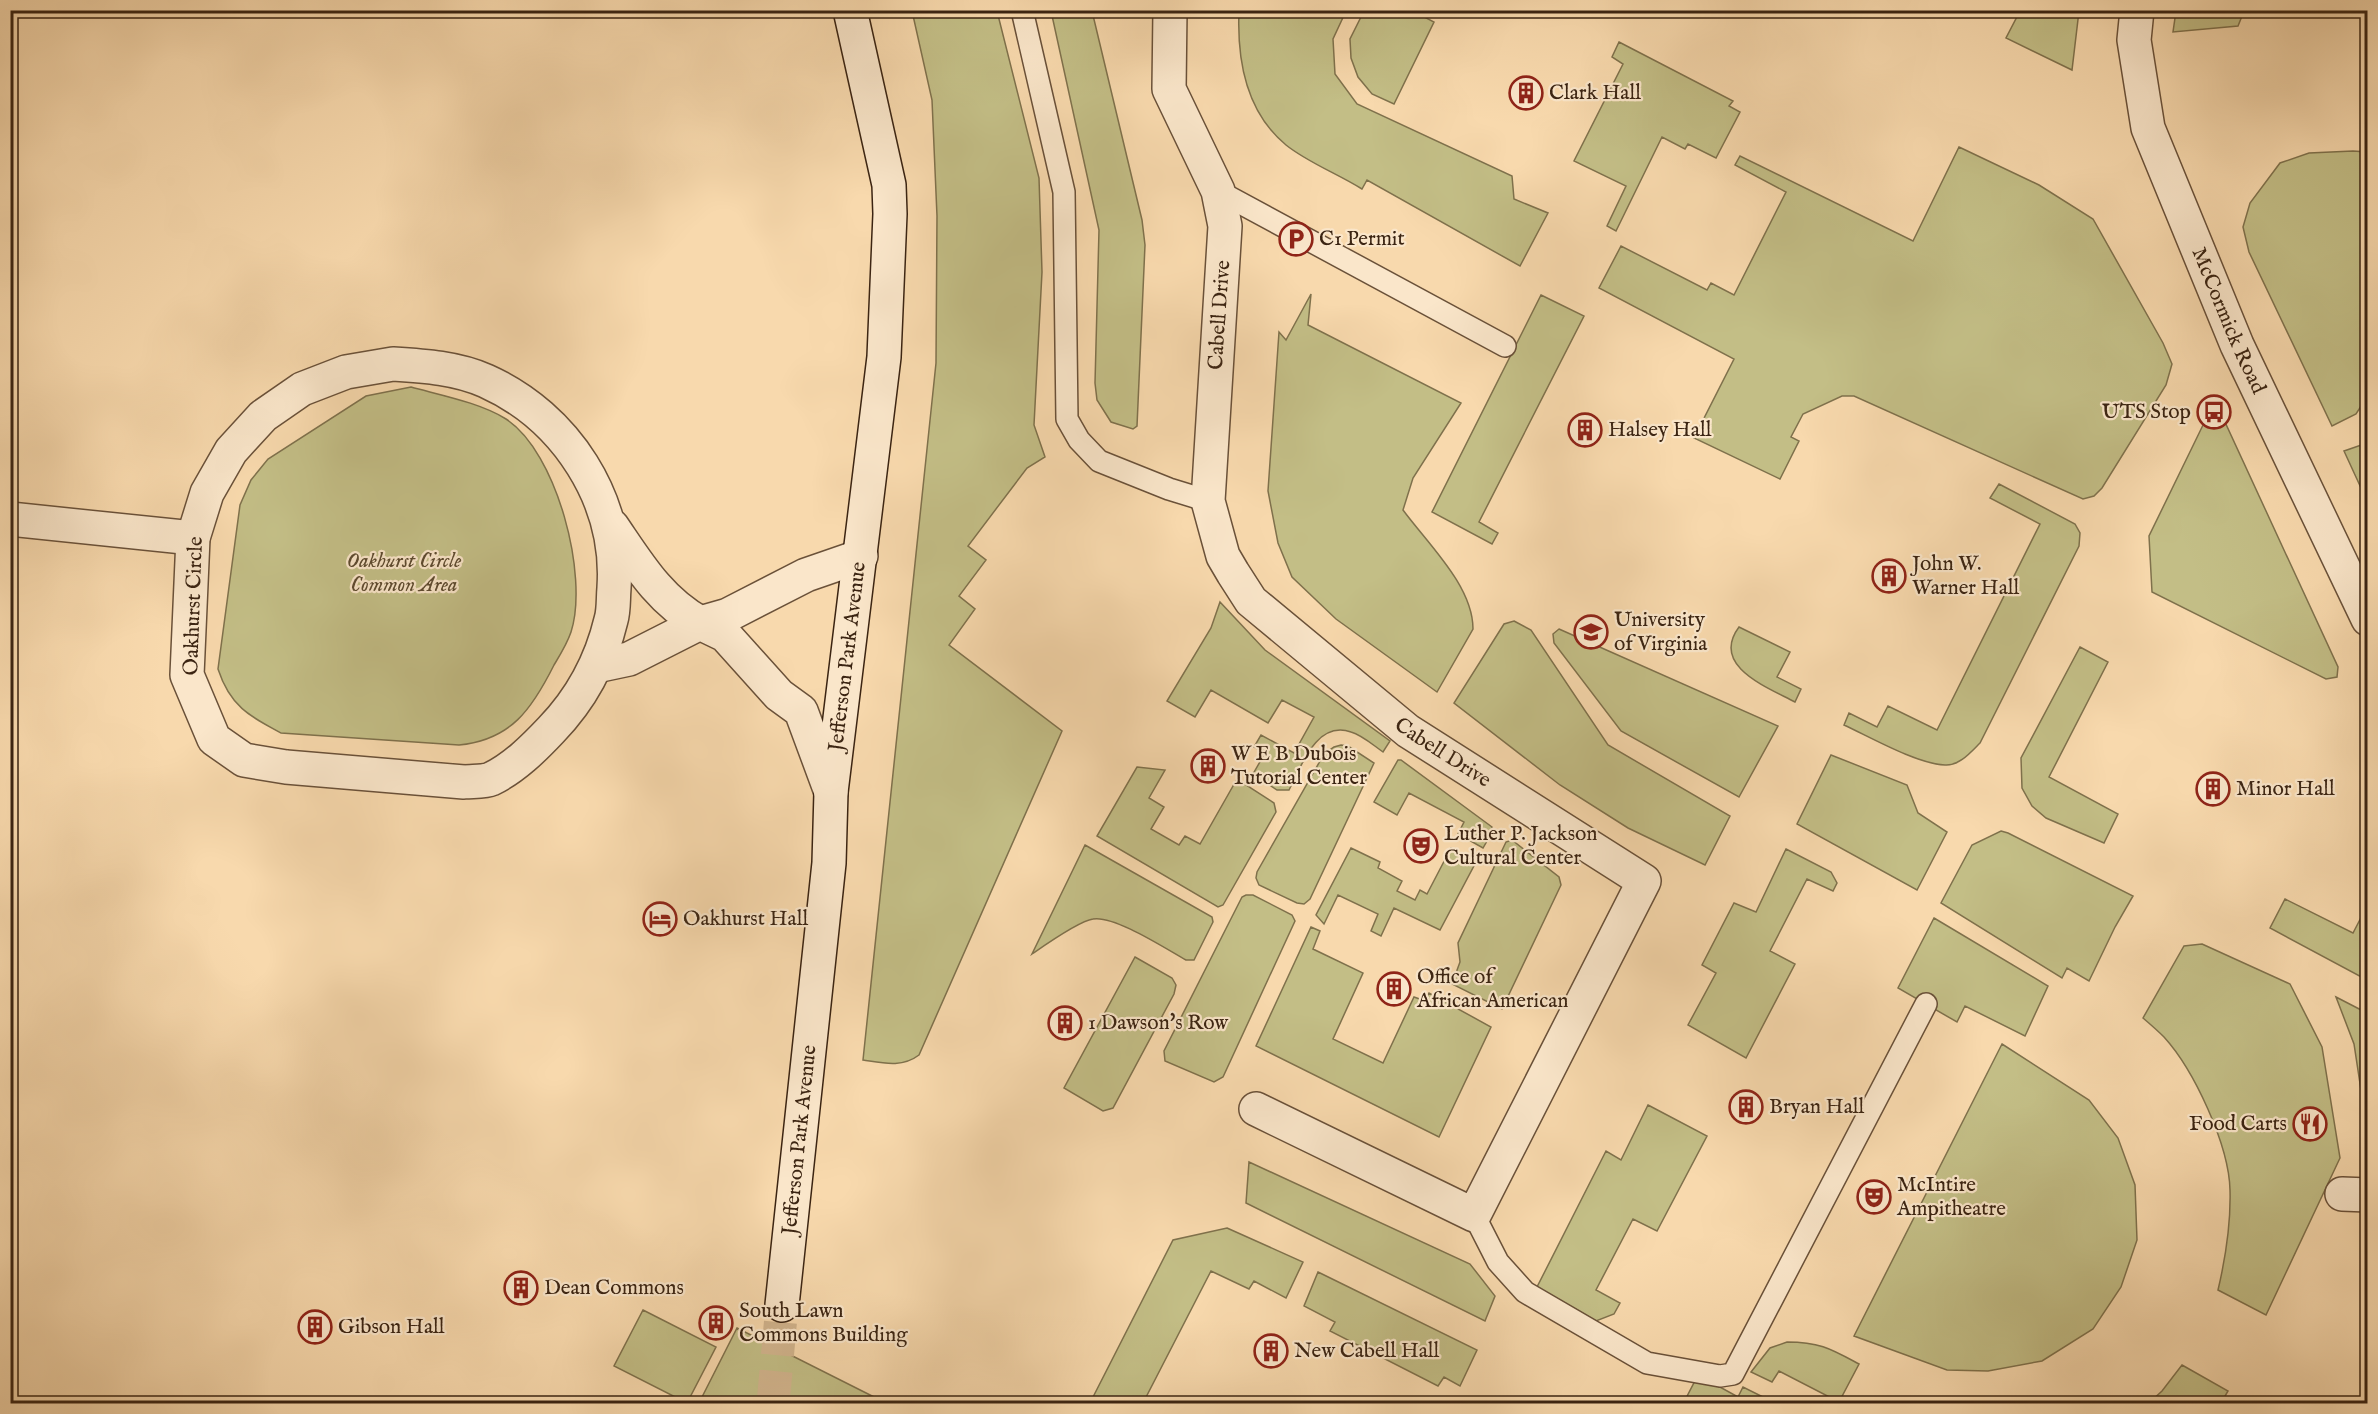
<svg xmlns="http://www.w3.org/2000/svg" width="2378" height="1414" font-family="'IM FELL English',serif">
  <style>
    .green { fill: #c3be86; stroke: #7f714c; stroke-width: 1.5 }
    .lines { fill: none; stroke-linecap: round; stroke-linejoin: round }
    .secondary-tunnel { stroke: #d2b58e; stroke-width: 33; stroke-dasharray: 33 16; stroke-linecap: butt }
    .service-casing { stroke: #6a5139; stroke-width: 24 }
    .minor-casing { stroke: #6a5139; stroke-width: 36 }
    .tertiary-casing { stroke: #6a5139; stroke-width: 36 }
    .secondary-casing { stroke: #3b2412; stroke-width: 36 }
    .service { stroke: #fae6ca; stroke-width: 21 }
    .minor { stroke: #fae6ca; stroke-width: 33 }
    .tertiary { stroke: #fae6ca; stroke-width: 33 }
    .secondary { stroke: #fae6ca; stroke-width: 33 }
    .labels { text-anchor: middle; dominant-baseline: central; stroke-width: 4.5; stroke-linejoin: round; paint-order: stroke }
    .poi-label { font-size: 21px; fill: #3b2412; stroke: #fae6ca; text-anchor: start }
    .street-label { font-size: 21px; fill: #3b2412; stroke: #fae6ca }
    .park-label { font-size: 21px; font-style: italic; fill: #5d4a2f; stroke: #fae6ca }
  </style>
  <rect width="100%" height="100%" fill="#f8d9ad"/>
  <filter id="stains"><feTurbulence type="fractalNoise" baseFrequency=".00333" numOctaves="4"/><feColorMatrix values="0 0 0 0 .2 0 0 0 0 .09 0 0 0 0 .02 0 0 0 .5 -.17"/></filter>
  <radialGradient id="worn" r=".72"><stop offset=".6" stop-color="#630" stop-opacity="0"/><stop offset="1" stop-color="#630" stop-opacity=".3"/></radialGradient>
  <path class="green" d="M912,11H997L1039,178L1042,272L1034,425L1045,457L1027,468L968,546L986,560L959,596L975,609L949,645L1062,731L919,1055C902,1068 883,1063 863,1060L936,363L937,216L932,100Z
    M1051,11H1092L1142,220L1145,245L1137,426L1133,429L1111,422L1097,400L1095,383L1099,230Z
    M1239,11H1346L1333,39L1335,74L1357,104L1512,176L1514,199L1548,213L1520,266L1367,180L1362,189C1338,174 1307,162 1286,145C1246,112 1237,59 1239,11Z
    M1400,11L1404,12L1413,11L1434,22L1394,104L1372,94L1358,77L1351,58L1350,39L1364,11Z
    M2020,11H2079L2072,70L2006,38Z
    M2176,11V10L2244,11L2238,26L2173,32Z
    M1619,42L1733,101L1729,106L1740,112L1716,158L1688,144L1685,149L1662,137L1616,231L1607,226L1626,186L1574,161L1623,64L1612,57Z
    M1959,147L2039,185L2093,219L2163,343L2172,364L2166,385L2102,488L2094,496L2083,499L1854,396H1842L1803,414L1791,437L1799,441L1780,479L1694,438L1734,359L1599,288L1621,246L1707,290L1711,283L1734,295L1786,192L1735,165L1740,156L1913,241Z
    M2353,151L2367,152V397L2356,414L2332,426L2249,252L2243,227L2250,203L2280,163L2309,153Z
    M1311,294L1308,325L1461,403L1413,478L1403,510C1428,544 1473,586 1473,629L1437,692L1336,619L1292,577L1278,543L1268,491L1279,332L1286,340Z
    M1541,295L1584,316L1479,522L1498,533L1492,544L1432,512Z
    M411,387C440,395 481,403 506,419C557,452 589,576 571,632C567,644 560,655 554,665C532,709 511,740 459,745L281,733C249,716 230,706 218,669L240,505L251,480L268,459L366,396Z
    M2217,419L2224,420L2338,667L2337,677L2326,679L2152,592L2149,536L2204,423Z
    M2367,443H2368L2367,501L2344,451Z
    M1999,484L2075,524L2080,533L2079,546L1980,743C1970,753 1959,766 1945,765C1917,764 1870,737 1844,725L1849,713L1877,727L1888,706L1937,730L2040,524L1990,498Z
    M1220,602L1265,650L1390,741L1383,752C1373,745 1362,735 1351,732C1316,720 1301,767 1289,790H1277L1253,774L1265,753L1254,747L1261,735L1294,753L1314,717L1282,700L1268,723L1211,690L1195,717L1167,701L1211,628Z
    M1514,621L1531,630L1608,745L1730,816L1705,865L1628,828L1560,785L1454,703L1504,624Z
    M1739,627L1790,652L1777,677L1801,689L1795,702C1767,687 1710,666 1739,627Z
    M1559,629L1778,726L1739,797L1621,731L1554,643L1553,634Z
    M2080,647L2108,662L2049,777L2118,814L2104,843L2046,818L2032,806L2022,788L2021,758Z
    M1341,745L1348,746L1374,763L1310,899L1304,904L1297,903L1259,885L1256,878L1257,872L1324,754L1334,747Z
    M1831,755L1907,785L1918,813L1947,832L1917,890L1797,824Z
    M1398,760H1401L1492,827L1491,834L1483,848L1458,834L1464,822L1409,793L1397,815L1374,802Z
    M1137,767L1165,770L1149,798L1164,807L1151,829L1179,845L1185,836L1200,844L1237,779L1274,803L1276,812L1223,905L1218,907L1097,836Z
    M2001,831L2008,833L2133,896L2115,927L2089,981L2067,968L2062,978L1941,903L1972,845Z
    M1512,840L1559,877L1561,885L1502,1009L1452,984L1460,962L1458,943L1506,842Z
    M1085,845L1212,917L1213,922L1194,960H1186C1166,949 1114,915 1093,919C1079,921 1045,945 1032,954Z
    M1351,848L1380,862L1378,868L1402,881L1397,891L1415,900L1420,890L1427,894L1451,848L1476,862L1440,930L1394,908L1381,936L1371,931L1378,914L1338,895L1324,924L1316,915Z
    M1786,849L1831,872L1837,883L1833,891L1807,879L1770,951L1795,964L1746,1058L1688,1025L1716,973L1702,965L1734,903L1756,912Z
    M1246,895H1253L1292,915L1295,921L1223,1077L1214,1082L1165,1061L1164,1051L1242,897Z
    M2285,899L2353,933L2367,906V980L2270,928Z
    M1934,918L2048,986L2025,1036L1965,1006L1957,1022L1898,988Z
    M1311,927L1320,931L1313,949L1363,973L1333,1039L1383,1063L1414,997L1425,1001L1429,993L1491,1027L1439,1137L1256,1046Z
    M2202,944L2290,984L2322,1047L2340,1158L2266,1315L2218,1290C2226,1256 2231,1225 2230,1190C2229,1145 2194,1070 2164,1037C2157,1030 2150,1024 2143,1018L2184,946Z
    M1135,957L1172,978L1176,985L1174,994L1113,1108L1103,1111L1064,1088Z
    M2336,997L2367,1013L2368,1104L2364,1110L2354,1044Z
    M2002,1044L2089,1100L2118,1138L2135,1185L2137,1240L2121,1287L2093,1329L2042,1361L1988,1371L1947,1370L1854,1336Z
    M1648,1105L1707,1136L1657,1231L1633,1219L1596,1290L1620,1303L1614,1314L1596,1321L1537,1287L1606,1151L1621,1160Z
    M1249,1162L1470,1264L1495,1296L1485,1321L1246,1203Z
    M1227,1228L1303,1262L1286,1298L1254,1281L1249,1289L1211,1271L1143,1403H1090L1173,1240Z
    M1318,1272L1477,1350L1460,1386L1444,1377L1438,1386L1330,1331L1335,1322L1304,1306Z
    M643,1310L716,1347L687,1403L614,1366Z
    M737,1328L886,1403H699Z
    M1787,1342C1820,1342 1831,1349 1859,1364L1839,1402L1779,1371L1772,1382L1751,1372L1770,1348Z
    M2182,1365L2228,1391L2221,1403H2149L2162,1391Z
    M1698,1375L1738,1397L1743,1387L1775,1403L1683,1404Z"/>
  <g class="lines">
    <path class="secondary-tunnel" d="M773,1404L782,1305"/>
    <defs>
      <path id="service" d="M1022,10L1064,192L1067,419L1079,440L1099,461L1169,489L1208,501
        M1218,191L1505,346
        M1474,1215L1498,1262L1525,1292L1647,1363L1720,1376L1733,1374L1926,1004"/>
      <g id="minor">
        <path id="s1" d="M1170,10L1169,89L1218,191L1225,226L1208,501L1223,556L1233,573L1251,601L1408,731L1644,881L1474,1215L1256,1109"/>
        <path d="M393,364C425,366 457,368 486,381C566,417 620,500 614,588C613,599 614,610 611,620C601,662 581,699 551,730C534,748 514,768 491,779C484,782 472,781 464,782L286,767L244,760L214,739L187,675L193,538L207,493L231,451L263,416L302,389L346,372Z"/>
        <path d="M10,519L193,538"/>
        <path d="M612,526C638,564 659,600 700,623L728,615L806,575L861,556"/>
        <path d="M596,666L629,659L700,623L725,635L779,695L801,711L831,792"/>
        <path d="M2342,1194L2368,1195"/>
      </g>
      <g id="tertiary">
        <path id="s2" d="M2137,10L2134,40L2148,128L2237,345L2368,619"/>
      </g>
      <g id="secondary">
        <path id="s3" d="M782,1305L829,863L831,792L884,357L890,214L889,185L850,10"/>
      </g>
    </defs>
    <use href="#service" class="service-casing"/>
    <use href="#minor" class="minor-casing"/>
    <use href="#tertiary" class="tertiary-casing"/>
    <use href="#secondary" class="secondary-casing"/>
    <use href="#service" class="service"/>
    <use href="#minor" class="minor"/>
    <use href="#tertiary" class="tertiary"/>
    <use href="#secondary" class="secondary"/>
  </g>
  <defs>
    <symbol id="building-ring" viewBox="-11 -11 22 22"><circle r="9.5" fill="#fae6ca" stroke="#8f2418" stroke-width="1.5"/><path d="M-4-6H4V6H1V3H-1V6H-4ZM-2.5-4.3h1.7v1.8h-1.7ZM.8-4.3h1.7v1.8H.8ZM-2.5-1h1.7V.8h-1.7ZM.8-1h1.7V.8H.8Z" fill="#8f2418"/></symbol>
    <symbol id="parking-ring" viewBox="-11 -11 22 22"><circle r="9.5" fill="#fae6ca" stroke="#8f2418" stroke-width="1.5"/><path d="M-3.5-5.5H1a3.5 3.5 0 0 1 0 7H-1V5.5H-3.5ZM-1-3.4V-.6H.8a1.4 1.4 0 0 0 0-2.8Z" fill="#8f2418"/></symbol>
    <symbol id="bus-ring" viewBox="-11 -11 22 22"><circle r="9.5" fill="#fae6ca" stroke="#8f2418" stroke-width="1.5"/><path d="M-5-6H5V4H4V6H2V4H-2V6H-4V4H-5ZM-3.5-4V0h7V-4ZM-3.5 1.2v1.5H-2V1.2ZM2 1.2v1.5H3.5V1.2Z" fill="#8f2418"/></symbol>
    <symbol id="university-ring" viewBox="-11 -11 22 22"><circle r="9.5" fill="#fae6ca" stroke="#8f2418" stroke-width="1.5"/><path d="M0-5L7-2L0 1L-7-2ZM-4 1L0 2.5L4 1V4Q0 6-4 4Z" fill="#8f2418"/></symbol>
    <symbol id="theatre-ring" viewBox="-11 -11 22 22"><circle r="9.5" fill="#fae6ca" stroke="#8f2418" stroke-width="1.5"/><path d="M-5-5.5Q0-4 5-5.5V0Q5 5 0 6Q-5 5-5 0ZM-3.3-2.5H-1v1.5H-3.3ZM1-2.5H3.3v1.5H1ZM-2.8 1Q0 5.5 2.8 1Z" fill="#8f2418"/></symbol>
    <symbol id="hotel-ring" viewBox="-11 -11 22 22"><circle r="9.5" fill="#fae6ca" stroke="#8f2418" stroke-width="1.5"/><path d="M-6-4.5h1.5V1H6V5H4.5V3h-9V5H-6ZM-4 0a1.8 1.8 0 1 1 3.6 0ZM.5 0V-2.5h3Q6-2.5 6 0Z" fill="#8f2418"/></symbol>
    <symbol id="restaurant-ring" viewBox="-11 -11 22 22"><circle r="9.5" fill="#fae6ca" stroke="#8f2418" stroke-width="1.5"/><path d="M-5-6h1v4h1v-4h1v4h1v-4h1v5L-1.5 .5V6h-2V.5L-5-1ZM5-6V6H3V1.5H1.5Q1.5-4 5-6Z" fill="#8f2418"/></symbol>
  </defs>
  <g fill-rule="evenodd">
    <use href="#building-ring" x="1507" y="74" width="38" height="38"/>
    <use href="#parking-ring" x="1277" y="220" width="38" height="38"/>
    <use href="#bus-ring" x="2195" y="393" width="38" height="38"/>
    <use href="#building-ring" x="1566" y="411" width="38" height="38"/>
    <use href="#building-ring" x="1870" y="557" width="38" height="38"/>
    <use href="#university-ring" x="1572" y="613" width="38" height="38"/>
    <use href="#building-ring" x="1189" y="747" width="38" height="38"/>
    <use href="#building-ring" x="2194" y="770" width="38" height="38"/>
    <use href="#theatre-ring" x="1402" y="827" width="38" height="38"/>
    <use href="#hotel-ring" x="641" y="900" width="38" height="38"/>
    <use href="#building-ring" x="1375" y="970" width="38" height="38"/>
    <use href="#building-ring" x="1046" y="1004" width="38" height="38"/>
    <use href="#building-ring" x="1727" y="1088" width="38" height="38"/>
    <use href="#restaurant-ring" x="2291" y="1105" width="38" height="38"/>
    <use href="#theatre-ring" x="1855" y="1178" width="38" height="38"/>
    <use href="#building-ring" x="502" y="1269" width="38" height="38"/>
    <use href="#building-ring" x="697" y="1304" width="38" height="38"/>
    <use href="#building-ring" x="296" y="1308" width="38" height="38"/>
    <use href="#building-ring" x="1252" y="1332" width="38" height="38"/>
  </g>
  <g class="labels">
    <g class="poi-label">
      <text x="1549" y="93">Clark Hall</text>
      <text x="1319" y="239">C1 Permit</text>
      <text x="2191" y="412" text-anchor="end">UTS Stop</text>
      <text x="1608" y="430">Halsey Hall</text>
      <text x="1912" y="564">John W.<tspan x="1912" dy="24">Warner Hall</tspan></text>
      <text x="1614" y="620">University<tspan x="1614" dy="24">of Virginia</tspan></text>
      <text x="1231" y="754">W E B Dubois<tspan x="1231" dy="24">Tutorial Center</tspan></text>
      <text x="2236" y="789">Minor Hall</text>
      <text x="1444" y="834">Luther P. Jackson<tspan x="1444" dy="24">Cultural Center</tspan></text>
      <text x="683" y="919">Oakhurst Hall</text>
      <text x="1417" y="977">Office of<tspan x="1417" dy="24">African American</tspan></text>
      <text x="1088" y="1023">1 Dawson's Row</text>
      <text x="1769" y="1107">Bryan Hall</text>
      <text x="2287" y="1124" text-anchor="end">Food Carts</text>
      <text x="1897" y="1185">McIntire<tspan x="1897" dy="24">Ampitheatre</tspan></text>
      <text x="544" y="1288">Dean Commons</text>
      <text x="739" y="1311">South Lawn<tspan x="739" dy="24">Commons Building</tspan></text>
      <text x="338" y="1327">Gibson Hall</text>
      <text x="1294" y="1351">New Cabell Hall</text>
    </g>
    <g class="street-label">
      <text transform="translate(1220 315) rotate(-86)">Cabell Drive</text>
      <text stroke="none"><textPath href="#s2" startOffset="328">McCormick Road</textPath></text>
      <text transform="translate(194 606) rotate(-88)">Oakhurst Circle</text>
      <text stroke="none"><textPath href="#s3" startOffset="652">Jefferson Park Avenue</textPath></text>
      <text stroke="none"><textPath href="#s1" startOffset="858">Cabell Drive</textPath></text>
      <text stroke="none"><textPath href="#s3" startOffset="166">Jefferson Park Avenue</textPath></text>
    </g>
    <g class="park-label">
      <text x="404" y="561">Oakhurst Circle<tspan x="404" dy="24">Common Area</tspan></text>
    </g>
  </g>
  <rect width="2378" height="1414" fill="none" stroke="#f8d9ad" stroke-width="36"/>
  <rect x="12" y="12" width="2354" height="1390" fill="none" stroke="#3b2412" stroke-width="3"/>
  <rect x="18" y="18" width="2342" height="1378" fill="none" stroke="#3b2412" stroke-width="1.5"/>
  <rect width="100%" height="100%" filter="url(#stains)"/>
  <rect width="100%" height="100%" fill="url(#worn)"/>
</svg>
